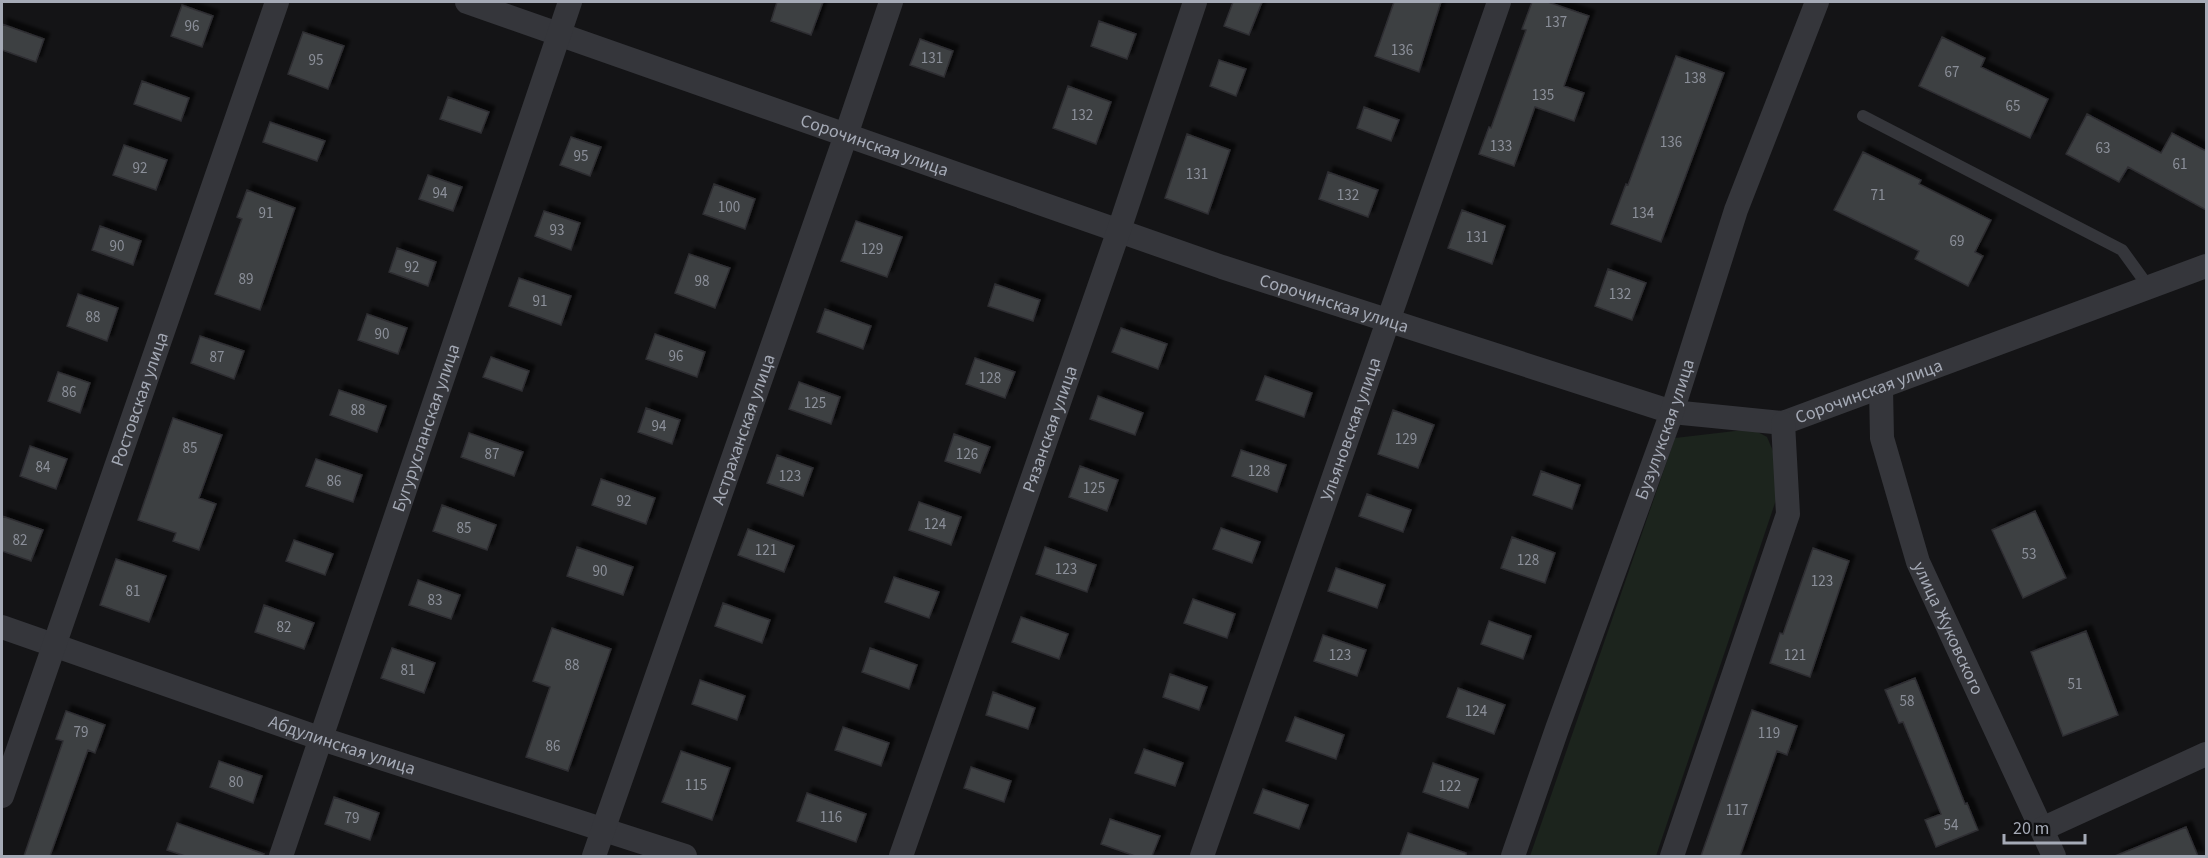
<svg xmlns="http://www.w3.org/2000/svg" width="2208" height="858" font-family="'Source Sans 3',sans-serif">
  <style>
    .green { fill: #1c241d }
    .building { fill: #3e3f43; stroke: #2e2e32; stroke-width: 1.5; filter: url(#shadow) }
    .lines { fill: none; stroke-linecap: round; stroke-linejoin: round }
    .lane { stroke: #35363b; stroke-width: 12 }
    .street { stroke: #35363b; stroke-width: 24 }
    .labels { text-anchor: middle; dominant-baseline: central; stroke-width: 6; stroke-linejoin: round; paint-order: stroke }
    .number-label { font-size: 15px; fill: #8b8f99 }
    .street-label { font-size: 18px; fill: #a5aab6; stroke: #0f0f11 }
  </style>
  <defs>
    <filter id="shadow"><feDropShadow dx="5.5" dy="-5.5" stdDeviation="1.5" flood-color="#0009"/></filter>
  </defs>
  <rect width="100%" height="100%" fill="#141416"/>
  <path class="green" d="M1752,429L1767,437L1776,458L1778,494L1656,856H1530L1675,438Z"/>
  <path class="building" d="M777,2H823L811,35L771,21Z
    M1233,2H1262L1249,35L1224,26Z
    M1394,2H1441L1419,72L1375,56Z
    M1532,2H1548L1589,16L1564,86L1584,93L1574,121L1535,107L1514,166L1479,154L1489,127L1491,128L1526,30L1522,29Z
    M182,5L213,16L202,47L171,36Z
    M1099,21L1136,34L1127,59L1091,46Z
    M2,24L44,39L36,62L2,50Z
    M303,32L344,46L328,89L288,74Z
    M1942,37L1985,58L1981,67L2048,99L2030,138L1919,86Z
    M920,39L953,51L944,77L910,65Z
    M1676,56L1724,73L1661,242L1611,224L1626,184L1628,185Z
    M1219,60L1246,69L1236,96L1210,86Z
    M142,81L189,98L181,121L134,104Z
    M1068,86L1111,102L1096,144L1053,128Z
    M448,97L489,112L481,133L440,119Z
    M1364,107L1399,120L1391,141L1357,128Z
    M2087,114L2161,153L2172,133L2206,151V210L2128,167L2119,182L2066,154Z
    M270,122L325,141L317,161L263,142Z
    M1187,134L1230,150L1208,214L1165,198Z
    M571,137L601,147L590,176L560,165Z
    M124,145L167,160L156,190L113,175Z
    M1863,152L1921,180L1919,184L1991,220L1975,252L1983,256L1968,286L1915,259L1919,251L1834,210Z
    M1328,172L1378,190L1368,217L1319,199Z
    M428,175L462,187L453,211L419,199Z
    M714,184L755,199L745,229L703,214Z
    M247,190L295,208L260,310L215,294L242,219L237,217Z
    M1462,210L1505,226L1492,264L1448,248Z
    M544,211L580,223L571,250L535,236Z
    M856,221L902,237L887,277L841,261Z
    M100,226L141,241L133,265L92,250Z
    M397,248L436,262L428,286L389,272Z
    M689,254L730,268L715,308L675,293Z
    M1608,269L1646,283L1632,320L1595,306Z
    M519,278L571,296L561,325L509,306Z
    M995,284L1040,300L1033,321L988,306Z
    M78,294L118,308L107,341L67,326Z
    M825,309L871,326L863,349L817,332Z
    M367,314L407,328L398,354L358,340Z
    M1121,328L1167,344L1158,369L1112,352Z
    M655,334L705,352L697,377L646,359Z
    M200,336L244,351L234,379L191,363Z
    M491,357L529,371L522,391L483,377Z
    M975,358L1015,372L1005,398L966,384Z
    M58,372L90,383L80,413L48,401Z
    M1265,376L1312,393L1304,417L1256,400Z
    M799,382L840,397L831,424L789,409Z
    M339,390L386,406L377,432L330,415Z
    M1098,396L1143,413L1135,435L1090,419Z
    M646,408L680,420L672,444L638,432Z
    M1393,410L1434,425L1418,468L1378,454Z
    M173,418L222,435L199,498L216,504L199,550L173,541L176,533L138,520Z
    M469,433L523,452L514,476L461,457Z
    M954,434L990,447L980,473L945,461Z
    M30,446L67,459L56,489L20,476Z
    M1241,450L1286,465L1277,492L1232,476Z
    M777,455L813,468L803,496L767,483Z
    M316,459L362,475L353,502L306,486Z
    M1080,466L1118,480L1107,511L1069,497Z
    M1541,471L1580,485L1572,509L1533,495Z
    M601,479L655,498L646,524L592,505Z
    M1367,494L1411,510L1403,532L1359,516Z
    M919,502L961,517L951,545L909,530Z
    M442,505L496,525L487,550L433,531Z
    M2035,511L2066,578L2023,598L1992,530Z
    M2,516L43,530L31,561L2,551Z
    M1221,528L1260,542L1252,563L1213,549Z
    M748,529L794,546L784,572L738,555Z
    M1512,537L1555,553L1545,583L1501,568Z
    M294,540L333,554L325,575L286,561Z
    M577,547L633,567L623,595L567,576Z
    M1045,547L1096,565L1087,592L1036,574Z
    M1813,548L1849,561L1810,677L1770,663L1780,633L1783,634Z
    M116,559L166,576L149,622L100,605Z
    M1336,568L1385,585L1377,608L1328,591Z
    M894,577L939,592L929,618L885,602Z
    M418,580L460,595L451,619L409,605Z
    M1193,599L1235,614L1227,638L1184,623Z
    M723,603L770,620L762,643L715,626Z
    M264,605L314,623L304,649L255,632Z
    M1021,617L1068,634L1059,659L1012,642Z
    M1489,621L1531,636L1523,659L1481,644Z
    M552,628L611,649L568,771L526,757L550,687L533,681Z
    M2086,631L2118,715L2063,736L2031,652Z
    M1323,635L1366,650L1357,676L1314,661Z
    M392,648L435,663L424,693L381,678Z
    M870,648L917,665L909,689L862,672Z
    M1170,674L1207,687L1199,710L1163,697Z
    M1915,678L1965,804L1967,803L1978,830L1936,847L1925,820L1941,814L1903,722L1899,723L1885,690Z
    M700,680L745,696L737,720L692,704Z
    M1458,688L1505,705L1494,734L1447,717Z
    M993,692L1035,708L1028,729L986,715Z
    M1752,710L1797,726L1787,755L1777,751L1740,856H1701Z
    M66,711L105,725L95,753L88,750L50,856H24L63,741L56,739Z
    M1295,717L1344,735L1336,759L1286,741Z
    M843,727L889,743L881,766L835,750Z
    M1144,749L1183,763L1175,786L1135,773Z
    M681,751L730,768L712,820L662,802Z
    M219,761L262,776L253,803L210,787Z
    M1433,763L1478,779L1468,808L1423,792Z
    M971,767L1011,781L1004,802L964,788Z
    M1263,789L1308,805L1299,829L1254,813Z
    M807,793L866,814L856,842L797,821Z
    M334,797L379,813L370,840L325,824Z
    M1110,819L1160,836L1152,856H1135L1101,844Z
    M177,823L264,854L263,856H185L167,850Z
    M2186,827L2198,856H2115Z
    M1408,833L1466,853V856H1400Z"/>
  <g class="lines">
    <path class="lane" d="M1863,116L2122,250L2148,286"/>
    <g class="street">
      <path id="s1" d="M467,2L1222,267L1672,412L1783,423L2206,266"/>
      <path id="s2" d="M1881,388L1882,438L1918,562L2054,856"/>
      <path id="s3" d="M2,627L322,739L685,856"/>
      <path id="s4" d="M2,796L277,2"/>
      <path d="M2042,829L2206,754"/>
      <path id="s5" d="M281,856L570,2"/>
      <path id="s6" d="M594,856L846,135L891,2"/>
      <path id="s7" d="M901,856L1119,230L1195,2"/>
      <path id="s8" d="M1202,856L1499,2"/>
      <path id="s9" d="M1513,856L1557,729L1672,412L1736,210L1817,2"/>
      <path d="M1672,856L1788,514L1783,423"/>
    </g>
  </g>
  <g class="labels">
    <g class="number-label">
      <text x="1556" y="22">137</text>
      <text x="192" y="26">96</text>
      <text x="1402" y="50">136</text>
      <text x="932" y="58">131</text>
      <text x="316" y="60">95</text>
      <text x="1952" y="72">67</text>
      <text x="1695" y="78">138</text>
      <text x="1543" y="95">135</text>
      <text x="2013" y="106">65</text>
      <text x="1082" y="115">132</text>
      <text x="1671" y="142">136</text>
      <text x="1501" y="146">133</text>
      <text x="2103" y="148">63</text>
      <text x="581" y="156">95</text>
      <text x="2180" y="164">61</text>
      <text x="140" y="168">92</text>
      <text x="1197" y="174">131</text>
      <text x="440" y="193">94</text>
      <text x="1348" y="195">132</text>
      <text x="1878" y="195">71</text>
      <text x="729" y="207">100</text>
      <text x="266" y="213">91</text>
      <text x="1643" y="213">134</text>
      <text x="557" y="230">93</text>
      <text x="1477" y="237">131</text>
      <text x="1957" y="241">69</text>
      <text x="117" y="246">90</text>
      <text x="872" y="249">129</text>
      <text x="412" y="267">92</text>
      <text x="246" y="279">89</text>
      <text x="702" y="281">98</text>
      <text x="1620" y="294">132</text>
      <text x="540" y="301">91</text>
      <text x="93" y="317">88</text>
      <text x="382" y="334">90</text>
      <text x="676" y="356">96</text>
      <text x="217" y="357">87</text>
      <text x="990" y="378">128</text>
      <text x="69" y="392">86</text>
      <text x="815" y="403">125</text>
      <text x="358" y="410">88</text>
      <text x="659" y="426">94</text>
      <text x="1406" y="439">129</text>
      <text x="190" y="448">85</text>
      <text x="492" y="454">87</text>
      <text x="967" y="454">126</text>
      <text x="43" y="467">84</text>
      <text x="1259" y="471">128</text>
      <text x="790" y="476">123</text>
      <text x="334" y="481">86</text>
      <text x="1094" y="488">125</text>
      <text x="624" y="501">92</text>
      <text x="935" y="524">124</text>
      <text x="464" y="528">85</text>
      <text x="20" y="540">82</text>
      <text x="766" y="550">121</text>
      <text x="2029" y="554">53</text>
      <text x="1528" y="560">128</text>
      <text x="1066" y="569">123</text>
      <text x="600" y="571">90</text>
      <text x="1822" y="581">123</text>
      <text x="133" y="591">81</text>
      <text x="435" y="600">83</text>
      <text x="284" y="627">82</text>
      <text x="1340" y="655">123</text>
      <text x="1795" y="655">121</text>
      <text x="572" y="665">88</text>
      <text x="408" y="670">81</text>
      <text x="2075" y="684">51</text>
      <text x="1907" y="701">58</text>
      <text x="1476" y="711">124</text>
      <text x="81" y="732">79</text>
      <text x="1769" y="733">119</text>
      <text x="553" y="746">86</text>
      <text x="236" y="782">80</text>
      <text x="696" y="785">115</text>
      <text x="1450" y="786">122</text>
      <text x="1737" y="810">117</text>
      <text x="831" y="817">116</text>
      <text x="352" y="818">79</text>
      <text x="1951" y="825">54</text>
    </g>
    <g class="street-label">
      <text stroke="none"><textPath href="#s1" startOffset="432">Сорочинская улица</textPath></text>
      <text stroke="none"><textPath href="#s1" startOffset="918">Сорочинская улица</textPath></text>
      <text stroke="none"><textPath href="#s1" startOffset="1476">Сорочинская улица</textPath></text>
      <text stroke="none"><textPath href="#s4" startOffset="420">Ростовская улица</textPath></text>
      <text stroke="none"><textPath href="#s5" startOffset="452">Бугурусланская улица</textPath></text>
      <text stroke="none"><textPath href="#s6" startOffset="452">Астраханская улица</textPath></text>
      <text stroke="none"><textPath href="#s8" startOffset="452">Ульяновская улица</textPath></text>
      <text stroke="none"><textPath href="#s9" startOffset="453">Бузулукская улица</textPath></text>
      <text stroke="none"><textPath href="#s7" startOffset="452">Рязанская улица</textPath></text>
      <text stroke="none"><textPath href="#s2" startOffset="252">улица Жуковского</textPath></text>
      <text stroke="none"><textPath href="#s3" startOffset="360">Абдулинская улица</textPath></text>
    </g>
  </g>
  <rect width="2208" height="858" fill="none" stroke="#a5aab6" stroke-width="6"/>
  <path d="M2004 834v9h81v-9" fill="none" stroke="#a5aab6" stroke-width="3"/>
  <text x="2013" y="834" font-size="18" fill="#a5aab6" stroke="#0f0f11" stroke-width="4.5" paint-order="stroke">20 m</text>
</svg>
